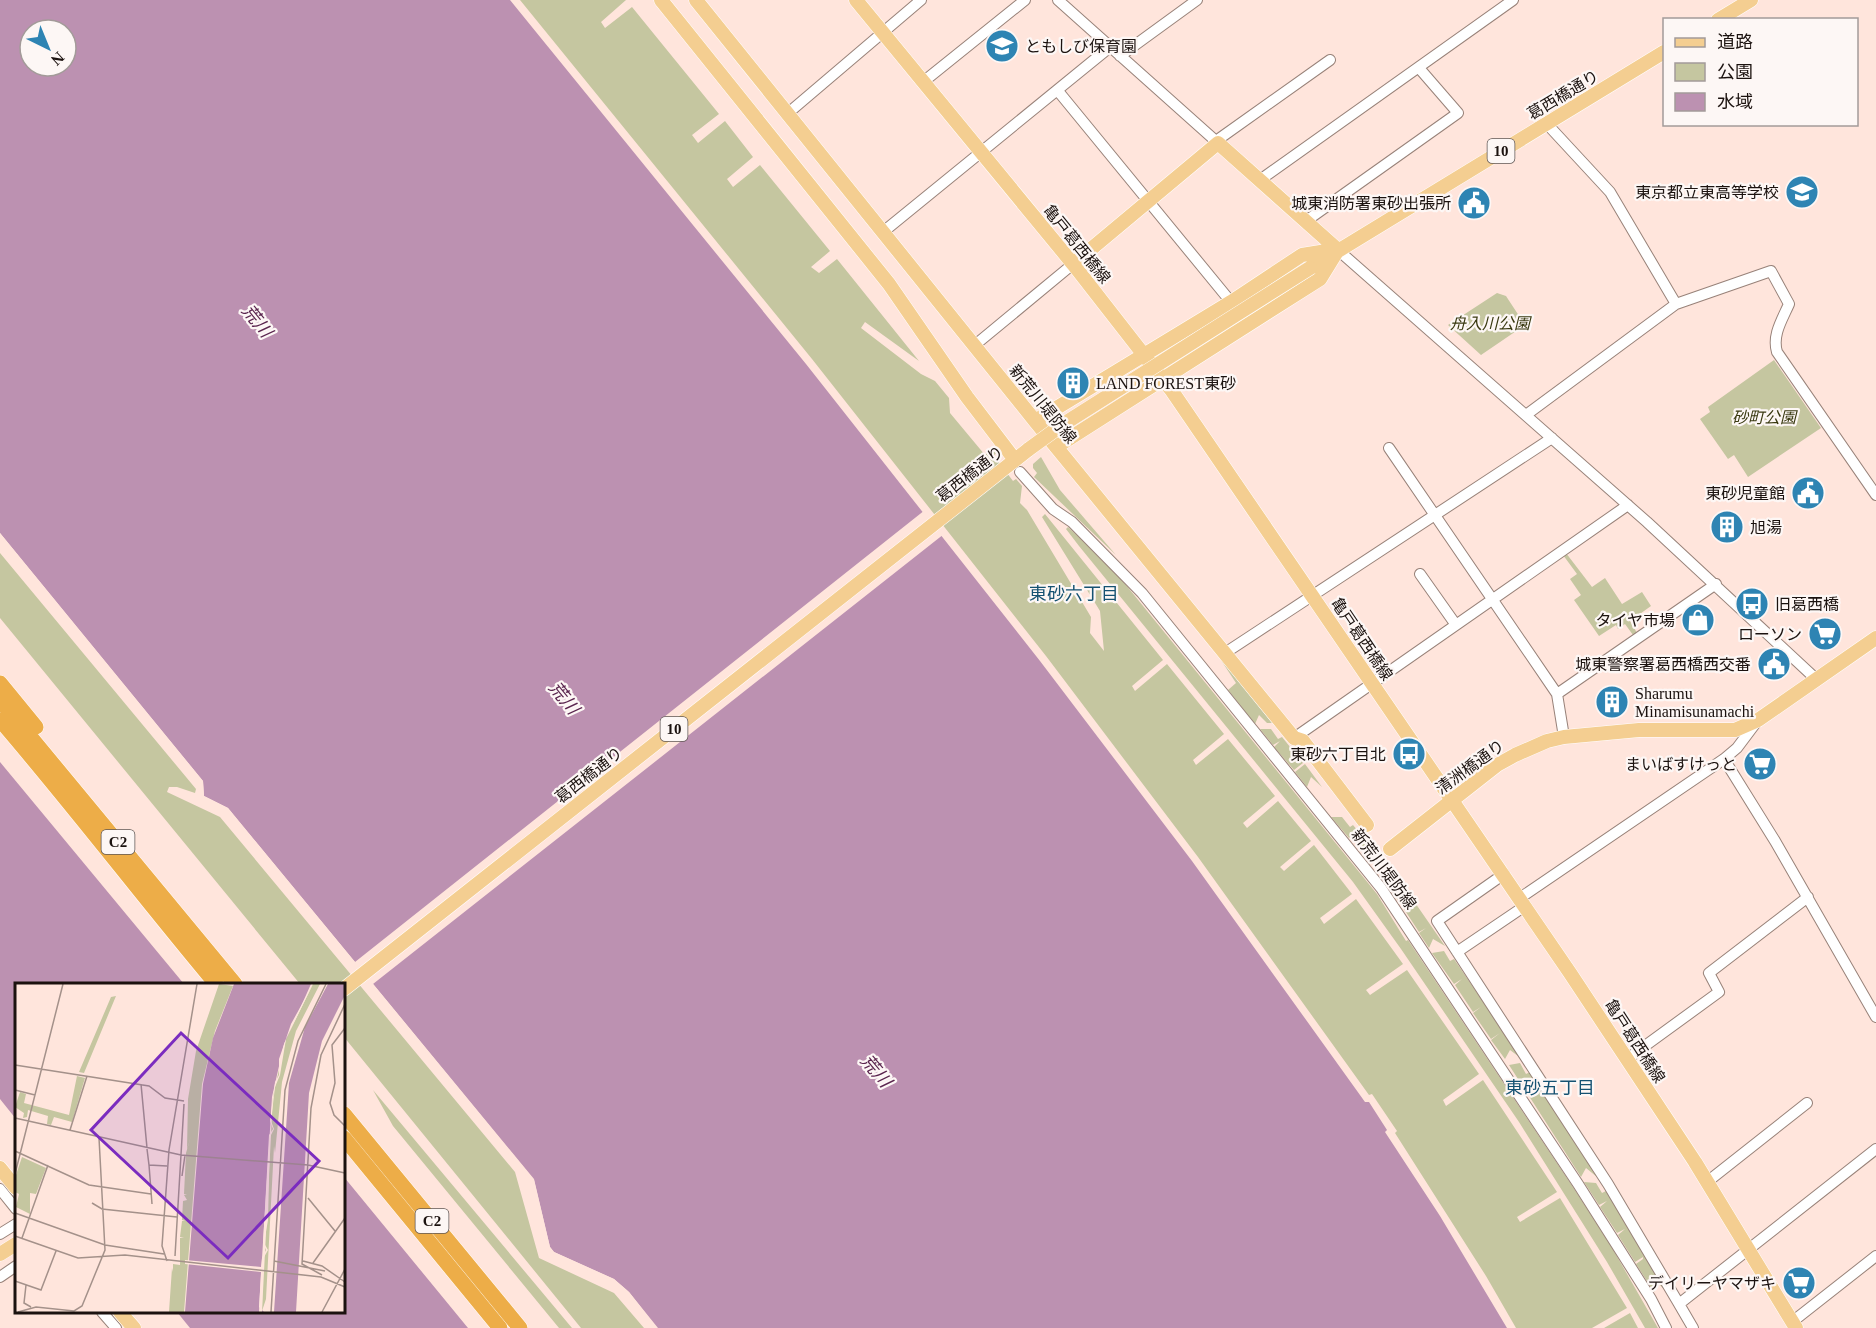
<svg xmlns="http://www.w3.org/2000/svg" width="1876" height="1328" font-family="'Times New Roman','Noto Sans JP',serif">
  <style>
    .green { fill: #c5c6a0 }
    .water { fill: #bc91b1; fill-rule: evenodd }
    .pier { fill: #ffe5dc }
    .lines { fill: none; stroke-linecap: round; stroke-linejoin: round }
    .minor-casing { stroke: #988279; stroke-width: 12 }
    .major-casing { stroke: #fff; stroke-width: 15 }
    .highway-casing { stroke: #fff; stroke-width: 16 }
    .minor { stroke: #fff; stroke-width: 10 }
    .major { stroke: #f4ce91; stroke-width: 14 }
    .highway { stroke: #edad48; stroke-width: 15 }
    .major-bridge-casing { stroke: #fff; stroke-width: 15; stroke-linecap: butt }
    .major-bridge { stroke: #f4ce91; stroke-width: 14 }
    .labels { text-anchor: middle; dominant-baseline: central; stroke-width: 4.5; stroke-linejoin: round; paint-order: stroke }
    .shield { fill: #fdf7f5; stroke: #5f5754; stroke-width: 1.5 }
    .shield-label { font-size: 15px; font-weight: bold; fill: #1b120f }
    .poi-label { font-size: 16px; fill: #1b120f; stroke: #fdf7f5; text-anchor: end }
    .street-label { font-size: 16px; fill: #1b120f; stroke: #fdf7f5 }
    .park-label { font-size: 16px; font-style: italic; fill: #393910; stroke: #fdf7f5 }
    .water-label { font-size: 18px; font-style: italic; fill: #5a244e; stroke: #fdf7f5 }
    .neighbourhood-label { font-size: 18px; fill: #155272; stroke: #fdf7f5 }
    .inset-road { fill: none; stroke: #a4918a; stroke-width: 1.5 }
    .view { fill: #7b2cbf; fill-opacity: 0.15; stroke: #7b2cbf; stroke-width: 3 }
    .inset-edge { fill: none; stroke: #1b120f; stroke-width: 3 }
  </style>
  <rect width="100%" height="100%" fill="#ffe5dc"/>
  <path class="green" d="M520,0H626L601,22L605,28L632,7L719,114L692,135L698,143L725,121L753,157L727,179L733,187L760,165L830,251L811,267L819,273L837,259L919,361L865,322L861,328L921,374L935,381L949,398L950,413L985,455L992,449L996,453L994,456L1013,481L1016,479L1022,486L1020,503L1027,510L1091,617L1090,633L1104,651L1100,611L1042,517L1045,514L1163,660L1132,686L1135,691L1167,664L1224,734L1193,760L1196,765L1228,739L1275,796L1243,823L1247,828L1278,801L1311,841L1280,867L1284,871L1314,845L1352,894L1320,918L1324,924L1356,899L1403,964L1366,990L1370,995L1407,970L1479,1074L1443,1100L1446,1106L1483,1080L1557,1192L1517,1217L1520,1222L1560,1198L1627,1308L1592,1328H1516L1486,1276L1395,1133L1397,1131L1372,1094L1369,1095L1198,857L1046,656L812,359Z
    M1497,293L1506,296L1525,325L1481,355L1448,325Z
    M1774,360L1821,428L1748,477L1734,455L1728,459L1700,419L1710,412L1708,407Z
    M1041,457L1060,490L1116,555L1034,477L1037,473L1033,468V464Z
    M1068,527L1113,569L1377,894L1406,941L1408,940L1573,1187L1611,1246L1658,1328H1645L1607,1262L1519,1122L1401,949L1353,882L1079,546L1066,529Z
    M0,553L196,789L195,793L177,787H169L167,792L220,817L515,1172L539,1258L614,1293L644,1328H581L344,1037V984H300L0,618Z
    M1566,553L1592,587L1605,578L1622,604L1642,592L1651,606L1630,621L1637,633L1633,635L1625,624L1618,629L1616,625L1599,636L1574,600L1581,595L1570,579L1577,574L1563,555Z
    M1219,657L1272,723H1267L1259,715L1255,724L1228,690L1236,683Z
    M1260,729H1271L1278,739L1282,737L1303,763L1294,770L1274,747L1280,741L1273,745Z
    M1305,764L1322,787L1311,777L1307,787L1295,772Z
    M1331,817H1342L1350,827L1353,825L1369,844L1365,849L1354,834L1349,838Z
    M1391,868L1445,946L1433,939L1429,948L1419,933L1426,928L1419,932L1400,903L1405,899L1399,902L1383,878Z
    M1444,951L1450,961L1454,959L1522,1059L1510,1050L1505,1059L1491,1040L1500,1033L1491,1039L1473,1013L1481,1007L1473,1012L1455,985L1462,979L1454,984L1432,953Z
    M1520,1063L1526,1074L1530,1072L1597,1177L1586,1168L1581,1177L1509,1065Z
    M373,1090L572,1328H559L393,1126Z
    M1584,1182L1596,1183L1602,1193L1606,1191L1671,1297L1659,1284L1654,1292L1636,1264L1643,1259V1257L1635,1262L1618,1235L1625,1229L1617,1233L1600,1207L1607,1201L1599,1205Z
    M1630,1313L1638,1328H1604Z"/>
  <path class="water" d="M0,0H510L806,364L1040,661L1192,861L1365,1102H1369L1387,1130L1385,1132L1440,1216L1507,1328H658L629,1292L614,1279L554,1252L550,1247L534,1179L228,808L204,796L203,781L0,533ZM30,30H66V66H30Z
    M0,762L184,984H16V1119L0,1099Z
    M344,1177L468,1328H190L177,1312H344Z"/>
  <path class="pier" d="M925,510L944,534L373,984L534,1180L550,1247L554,1252L614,1279L629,1292L657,1328H654L627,1294L613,1282L553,1254L548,1249L531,1181L226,810L202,798L200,782L0,538V533L203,781L204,796L228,808L355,962Z"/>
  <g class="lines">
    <defs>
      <path id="minor" d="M1058,0L1218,143
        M1120,56L1197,0
        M923,82L1025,0
        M1058,91L1231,302
        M787,114L921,0
        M1547,124L1610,192L1676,304
        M1216,141L1330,60
        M1260,180L1513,0
        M1306,221L1458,113L1419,68
        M883,232L1110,47
        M1338,250L1647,522L1816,679
        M975,345L1073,264
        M1526,415L1676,304L1771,271L1789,304C1782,320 1772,335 1777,352L1876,495
        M1389,448L1557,694L1564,737
        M1020,472L1053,509L1072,522L1142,593L1381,888L1578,1184L1651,1299L1666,1328
        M1420,574L1456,625
        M1225,653L1552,438
        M1557,694L1716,584
        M1294,738L1628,505
        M1724,759L1775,841L1876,1017
        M1504,874L1437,921L1608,1184L1679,1304
        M1520,898L1724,759L1737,748L1758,720
        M1457,952L1525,906
        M1627,1059L1719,992L1709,973L1808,897
        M1707,1182L1807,1103
        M0,1189L16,1209
        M0,1234L16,1224
        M0,1277L16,1266
        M102,1312L116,1328
        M1792,1322L1876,1256
        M1693,1328L1679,1304L1876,1149"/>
      <path id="major" d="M661,0L889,284L967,397L1015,460
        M696,0L1035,421L1294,738L1303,741L1367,825
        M856,0L1073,264L1172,391L1570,973L1695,1162L1796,1328
        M1718,20L1751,0
        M1073,264L1218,143L1338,250
        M1310,268L1664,52
        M1035,421L1231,302L1302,255L1333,250
        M1056,447L1320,279L1336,253
        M1390,849L1497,765L1515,755L1547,741L1564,737L1639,730H1735L1758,720L1876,638
        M344,989L1029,449
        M0,1168L16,1188
        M0,1254L16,1244
        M120,1312L134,1328"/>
      <path id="highway" d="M0,683L36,727
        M0,700L235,984
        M0,720C74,806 143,897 216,984
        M344,1114L520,1328
        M344,1138L500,1328"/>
    </defs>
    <use href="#minor" class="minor-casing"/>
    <use href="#major" class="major-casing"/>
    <use href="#highway" class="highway-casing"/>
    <use href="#minor" class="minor"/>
    <use href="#major" class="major"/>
    <use href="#highway" class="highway"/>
    <defs>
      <path id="major-bridge" d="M1029,449L1062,425L1310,268"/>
    </defs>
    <use href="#major-bridge" class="major-bridge-casing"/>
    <use href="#major-bridge" class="major-bridge"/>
  </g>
  <defs>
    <symbol id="school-disc" viewBox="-11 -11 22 22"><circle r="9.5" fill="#2e84b3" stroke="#fdf7f5"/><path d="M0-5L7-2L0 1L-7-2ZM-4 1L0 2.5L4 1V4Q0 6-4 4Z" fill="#fff"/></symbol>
    <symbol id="civic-disc" viewBox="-11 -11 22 22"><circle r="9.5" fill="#2e84b3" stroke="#fdf7f5"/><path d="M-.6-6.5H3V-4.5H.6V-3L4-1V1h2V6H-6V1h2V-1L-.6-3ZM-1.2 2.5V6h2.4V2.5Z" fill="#fff"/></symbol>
    <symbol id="building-disc" viewBox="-11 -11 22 22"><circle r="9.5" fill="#2e84b3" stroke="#fdf7f5"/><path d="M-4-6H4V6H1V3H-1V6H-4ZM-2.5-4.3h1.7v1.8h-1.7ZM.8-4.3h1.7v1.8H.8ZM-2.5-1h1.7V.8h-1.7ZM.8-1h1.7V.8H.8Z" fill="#fff"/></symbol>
    <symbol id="bus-disc" viewBox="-11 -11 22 22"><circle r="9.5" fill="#2e84b3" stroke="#fdf7f5"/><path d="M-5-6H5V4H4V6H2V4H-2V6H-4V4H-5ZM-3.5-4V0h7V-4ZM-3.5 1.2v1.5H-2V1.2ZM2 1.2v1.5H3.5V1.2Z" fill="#fff"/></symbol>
    <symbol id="shop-disc" viewBox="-11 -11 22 22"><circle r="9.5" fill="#2e84b3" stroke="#fdf7f5"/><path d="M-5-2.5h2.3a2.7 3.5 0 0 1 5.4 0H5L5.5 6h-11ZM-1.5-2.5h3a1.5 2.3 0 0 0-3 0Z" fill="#fff"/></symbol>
    <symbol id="supermarket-disc" viewBox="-11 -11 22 22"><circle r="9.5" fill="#2e84b3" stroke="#fdf7f5"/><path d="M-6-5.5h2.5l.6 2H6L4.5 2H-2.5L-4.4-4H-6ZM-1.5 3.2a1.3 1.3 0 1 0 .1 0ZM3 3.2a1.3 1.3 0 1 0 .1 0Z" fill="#fff"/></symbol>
  </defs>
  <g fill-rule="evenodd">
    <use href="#school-disc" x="983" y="27" width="38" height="38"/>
    <use href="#school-disc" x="1783" y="173" width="38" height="38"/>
    <use href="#civic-disc" x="1455" y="184" width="38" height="38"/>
    <use href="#building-disc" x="1054" y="364" width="38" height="38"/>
    <use href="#civic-disc" x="1789" y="474" width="38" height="38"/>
    <use href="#building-disc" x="1708" y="508" width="38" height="38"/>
    <use href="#bus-disc" x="1733" y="585" width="38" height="38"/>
    <use href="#shop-disc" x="1679" y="601" width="38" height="38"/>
    <use href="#supermarket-disc" x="1806" y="615" width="38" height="38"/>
    <use href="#civic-disc" x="1755" y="645" width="38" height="38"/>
    <use href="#building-disc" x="1593" y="683" width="38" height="38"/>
    <use href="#bus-disc" x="1390" y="735" width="38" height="38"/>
    <use href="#supermarket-disc" x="1741" y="745" width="38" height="38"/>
    <use href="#supermarket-disc" x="1780" y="1264" width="38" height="38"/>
  </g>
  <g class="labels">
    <g class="shield">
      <rect x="1487.5" y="139" width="27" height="24" rx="4.5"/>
      <rect x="660.5" y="717" width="27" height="24" rx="4.5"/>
      <rect x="101.5" y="830" width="33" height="24" rx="4.5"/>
      <rect x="415.5" y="1209" width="33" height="24" rx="4.5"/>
    </g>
    <g class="shield-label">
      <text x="1501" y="151">10</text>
      <text x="674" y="729">10</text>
      <text x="118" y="842">C2</text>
      <text x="432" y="1221">C2</text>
    </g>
    <g class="poi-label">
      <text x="1025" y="46" text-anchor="start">ともしび保育園</text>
      <text x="1779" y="192">東京都立東高等学校</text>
      <text x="1451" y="203">城東消防署東砂出張所</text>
      <text x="1096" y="383" text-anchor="start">LAND FOREST東砂</text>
      <text x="1785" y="493">東砂児童館</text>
      <text x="1750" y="527" text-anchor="start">旭湯</text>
      <text x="1775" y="604" text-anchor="start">旧葛西橋</text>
      <text x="1675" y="620">タイヤ市場</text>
      <text x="1802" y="634">ローソン</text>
      <text x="1751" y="664">城東警察署葛西橋西交番</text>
      <text x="1635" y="693" text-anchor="start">Sharumu<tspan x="1635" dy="18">Minamisunamachi</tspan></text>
      <text x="1386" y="754">東砂六丁目北</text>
      <text x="1737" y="764">まいばすけっと</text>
      <text x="1776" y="1283">デイリーヤマザキ</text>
    </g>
    <g class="street-label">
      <text transform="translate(1563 95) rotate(-31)">葛西橋通り</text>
      <text transform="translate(1077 244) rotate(51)">亀戸葛西橋線</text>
      <text transform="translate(1043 404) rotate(51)">新荒川堤防線</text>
      <text transform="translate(970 474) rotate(-38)">葛西橋通り</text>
      <text transform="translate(1362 639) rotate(56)">亀戸葛西橋線</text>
      <text transform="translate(1470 767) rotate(-36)">清洲橋通り</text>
      <text transform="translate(589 775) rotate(-38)">葛西橋通り</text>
      <text transform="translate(1384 869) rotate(53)">新荒川堤防線</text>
      <text transform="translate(1635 1041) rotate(57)">亀戸葛西橋線</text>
    </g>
    <g class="park-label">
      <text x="1490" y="323">舟入川公園</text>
      <text x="1764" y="417">砂町公園</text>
    </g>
    <g class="water-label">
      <text transform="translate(257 321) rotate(51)">荒川</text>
      <text transform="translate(564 698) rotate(51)">荒川</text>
      <text transform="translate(876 1071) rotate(50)">荒川</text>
    </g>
    <g class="neighbourhood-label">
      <text x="1074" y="594">東砂六丁目</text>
      <text x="1550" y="1088">東砂五丁目</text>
    </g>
  </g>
  <g transform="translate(15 983)">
    <rect width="330" height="330" fill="#ffe5dc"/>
    <path d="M204,1L218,3L200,48L187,101L169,329H154L157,285L158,289V281L165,282V255H169L165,254L167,238H170L167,237L168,218L172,217L169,212H172L169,211L171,170L176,153L172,166L173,116L181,68ZM298,1H305L281,48L267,99L260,170L259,163L251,316L247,328L258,113L271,56ZM101,13L69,90L64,89L96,14ZM62,93L70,95L57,139L39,134L36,142L32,141L33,133L13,127L12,134L8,135L9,130L0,124L5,109L11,111L9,120L54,132ZM7,174L31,185L21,211L15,210V231L1,224L4,211L0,209V195Z" fill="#c5c6a0"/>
    <path d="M219,1H296L269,61L257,114L244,324L249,329H170L188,101L198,55ZM313,1H330V12L307,58L294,110L281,329H259L274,100L290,44Z" fill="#bc91b1"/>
    <path d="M298,1L271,56L265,92L260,104L256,138L259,146L255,154L253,237L249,260L253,267L248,276L247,329H244L246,289L170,281V277L246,284L247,275L251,267L248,260L249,243L254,152L258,146L255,138L260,99L264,92V76L276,41Z" fill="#ffe5dc"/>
    <path class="inset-road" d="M330,45L317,62L320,100L315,120L319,132L330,143M0,82L134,103L150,115L169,118M126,101L132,165M0,107L20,112M0,135L166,172L293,182L330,190M55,147L72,93M132,166L134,182L152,183M0,168L74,202L136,211M134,182L137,221M0,191L48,1M167,193L170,172M293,215L320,248M77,220L87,226L162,234M0,230L90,262L149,271M0,253L63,275L110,272L306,294L330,304M7,255L33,182M160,273L169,121M152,278L147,263L154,167L182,1M259,278L310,288M288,278L307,283L330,299M298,280L330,235M307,292L287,281L296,125L306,72L330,21M0,298L26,307L41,268M11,302L9,320L16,324M3,329L21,324L59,328L67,323L90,267L84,155M256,329L270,107L283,58L311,1M307,329L330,286"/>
    <path class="view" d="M166,50L304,178L213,275L76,147Z"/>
    <rect width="330" height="330" class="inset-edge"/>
  </g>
  <rect x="1663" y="18" width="195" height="108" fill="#fdf7f5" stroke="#a39b99" stroke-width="1.5"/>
  <rect x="1675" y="38" width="30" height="9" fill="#f4ce91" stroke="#a39b99" stroke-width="1.5"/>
  <text x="1717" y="48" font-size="18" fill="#1b120f">道路</text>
  <rect x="1675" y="63" width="30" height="18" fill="#c5c6a0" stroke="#a39b99" stroke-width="1.5"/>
  <text x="1717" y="78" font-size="18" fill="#1b120f">公園</text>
  <rect x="1675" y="93" width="30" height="18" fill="#bc91b1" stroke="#a39b99" stroke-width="1.5"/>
  <text x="1717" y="108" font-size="18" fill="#1b120f">水域</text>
  <g transform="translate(48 48) rotate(137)"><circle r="28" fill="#fdf7f5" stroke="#a39b99" stroke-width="1.5"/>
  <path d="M0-4.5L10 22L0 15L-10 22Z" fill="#2e84b3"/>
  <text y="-9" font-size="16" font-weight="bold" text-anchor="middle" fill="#1b120f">N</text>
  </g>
</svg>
